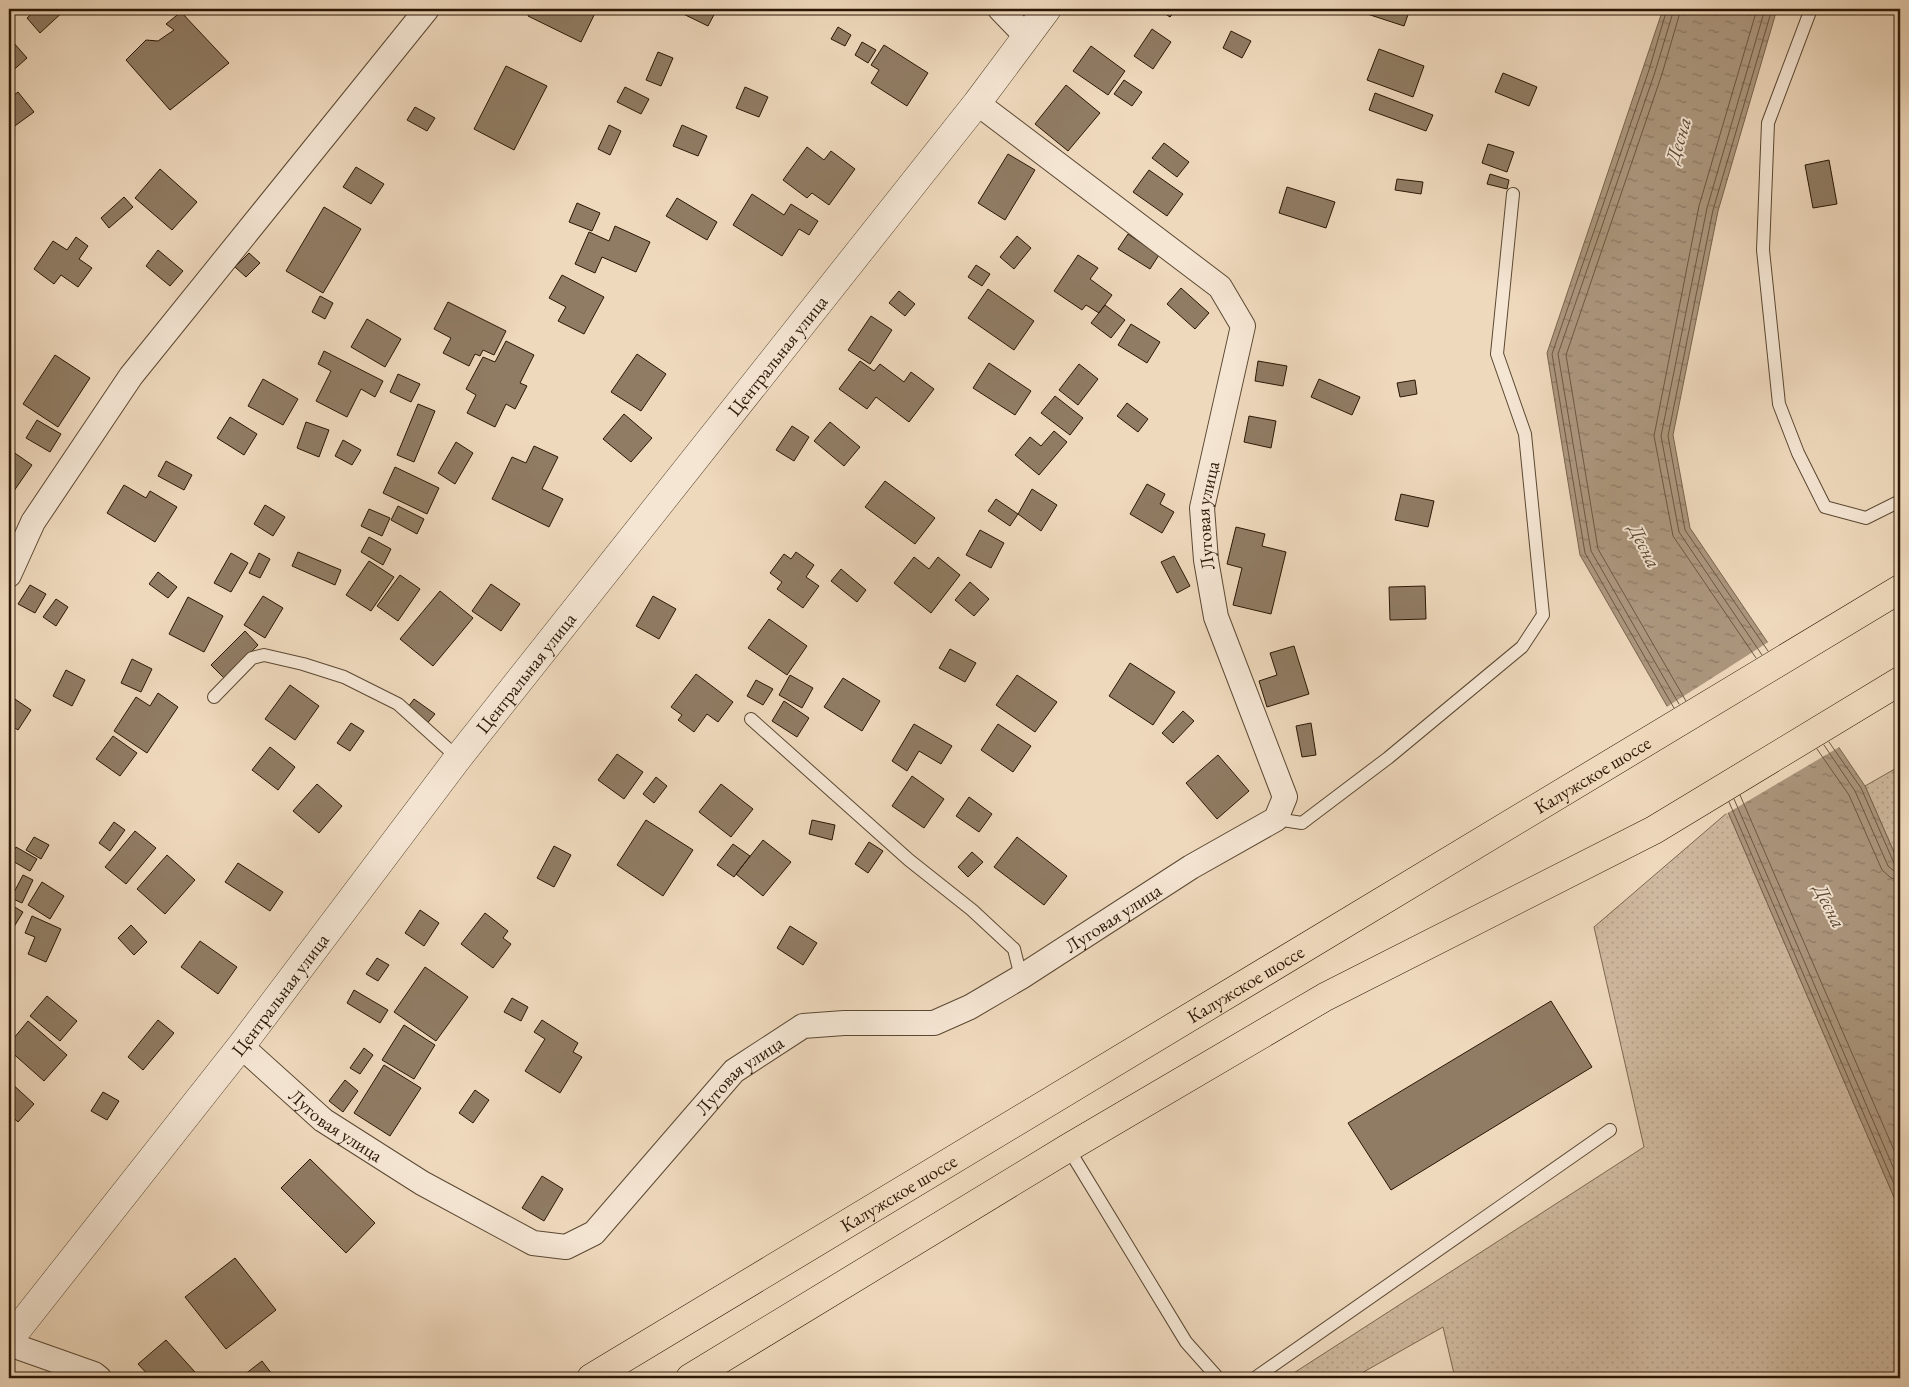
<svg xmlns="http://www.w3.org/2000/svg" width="1909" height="1387" font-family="'EB Garamond',serif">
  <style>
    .grass { fill: url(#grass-dots); stroke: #7c6851 }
    .water { fill: url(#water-ripples); stroke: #78644d }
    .pier { fill: #efd9bd }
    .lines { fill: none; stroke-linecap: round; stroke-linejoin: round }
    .shore { stroke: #6b5741; stroke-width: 1 }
    .building { fill: #907c64; stroke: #2a1704 }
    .service-casing { stroke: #5b4832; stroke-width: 14 }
    .minor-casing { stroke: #5b4832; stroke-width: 26 }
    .tertiary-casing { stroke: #5b4832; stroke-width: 29 }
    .trunk-casing { stroke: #2a1704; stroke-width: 29 }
    .service { stroke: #f5e6d4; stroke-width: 12 }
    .minor { stroke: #f5e6d4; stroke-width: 24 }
    .tertiary { stroke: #f5e6d4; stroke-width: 28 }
    .trunk { stroke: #efd9bd; stroke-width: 28 }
    .labels { text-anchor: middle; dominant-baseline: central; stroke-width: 4; stroke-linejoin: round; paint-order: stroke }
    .street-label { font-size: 19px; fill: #2a1704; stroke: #f5e6d4 }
    .water-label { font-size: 20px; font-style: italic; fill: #5e4a35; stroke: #f5e6d4 }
  </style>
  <defs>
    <pattern id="grass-dots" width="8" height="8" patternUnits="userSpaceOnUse" patternTransform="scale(1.25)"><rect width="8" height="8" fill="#ceb89e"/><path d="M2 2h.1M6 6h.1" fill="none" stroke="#b19d86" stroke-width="1.8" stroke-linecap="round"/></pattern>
    <pattern id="water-ripples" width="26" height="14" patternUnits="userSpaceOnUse" patternTransform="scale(1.25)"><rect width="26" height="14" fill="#ac977e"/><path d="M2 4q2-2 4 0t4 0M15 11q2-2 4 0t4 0" fill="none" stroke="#8c7a65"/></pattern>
  </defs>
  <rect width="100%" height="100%" fill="#efd9bd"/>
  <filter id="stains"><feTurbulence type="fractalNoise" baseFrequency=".004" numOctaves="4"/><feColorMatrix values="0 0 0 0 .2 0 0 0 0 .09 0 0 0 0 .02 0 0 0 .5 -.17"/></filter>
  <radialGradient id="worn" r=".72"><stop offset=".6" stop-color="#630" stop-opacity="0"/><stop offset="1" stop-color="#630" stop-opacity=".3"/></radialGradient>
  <path class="grass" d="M1900,766V866L1865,786Z
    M1728,812L1900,1211V1378H1455L1443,1327L1353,1378H1286L1644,1147L1594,927Z"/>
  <path class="water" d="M1663,9H1777L1718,211L1673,435L1690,528L1865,786L1900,866V1211L1728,812L1580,555L1547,353Z"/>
  <path class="pier" d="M1770,641L1841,746L1726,814L1665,708Z"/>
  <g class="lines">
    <path class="shore" d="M1667,9L1649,70L1552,354L1585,553L1674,708
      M1674,9L1655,72L1558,354L1591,551L1679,704
      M1681,9L1662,74L1566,355L1598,549L1686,701
      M1768,651L1685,530L1668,436L1713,210L1772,9
      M1762,655L1679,532L1661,436L1707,208L1765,9
      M1756,658L1673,536L1654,436L1699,206L1757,9
      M1829,742L1861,788L1894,863L1900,866
      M1824,745L1855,791L1888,866L1894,871L1900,872
      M1817,749L1849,795L1882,870L1891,878L1900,880
      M1740,795L1900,1164
      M1734,799L1900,1183
      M1729,802L1900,1198"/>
  </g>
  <path class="building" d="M37,9H66L40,33L27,18Z
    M531,9H597L581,42L528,16Z
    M673,9H717L708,26Z
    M1158,9H1177L1170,17Z
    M1352,9H1410L1404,26Z
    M181,12L229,63L170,110L126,60L146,40L158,41L174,30L166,24Z
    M838,27L851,35L845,46L831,39Z
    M1152,29L1171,42L1153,69L1134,56Z
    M1231,31L1251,41L1242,58L1223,48Z
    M13,42L27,58L9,74V46Z
    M862,42L876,50L868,63L855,55Z
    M884,45L928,73L907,106L871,83L879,70L871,65Z
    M1091,46L1125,71L1108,95L1073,71Z
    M1379,49L1424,66L1413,97L1367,80Z
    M658,52L673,58L661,86L646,80Z
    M506,66L547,86L514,150L474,129Z
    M1503,73L1537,87L1529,106L1495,92Z
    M1124,80L1142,92L1132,106L1114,94Z
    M1066,85L1100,113L1068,151L1035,124Z
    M625,87L649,99L641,114L617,102Z
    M745,87L768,97L759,117L736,108Z
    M18,92L34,112L12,128L9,123V99Z
    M1375,93L1433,115L1426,131L1369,110Z
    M415,107L435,118L427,131L407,120Z
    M609,125L621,131L610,155L598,149Z
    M682,125L707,136L698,156L673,146Z
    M1164,143L1189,162L1177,177L1152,158Z
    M1488,144L1514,152L1507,172L1482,163Z
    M807,147L824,160L831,151L855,169L829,205L812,193L807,198L783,180Z
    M1008,154L1035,170L1005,220L978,203Z
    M1829,160L1837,204L1813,208L1805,165Z
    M356,167L384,184L371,204L343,187Z
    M160,169L197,202L172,230L135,198Z
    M1149,170L1183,194L1167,216L1133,192Z
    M1490,174L1509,180L1507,189L1487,184Z
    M1397,179L1423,182L1421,194L1395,190Z
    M1287,187L1335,202L1326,228L1279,213Z
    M752,194L784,215L791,204L818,221L809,235L799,229L782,256L733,225Z
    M124,197L133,207L109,228L101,218Z
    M677,198L717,222L707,240L666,216Z
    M577,203L600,213L592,231L569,222Z
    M324,207L361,229L323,293L286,271Z
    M615,226L650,242L636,272L602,257L595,273L575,264L589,232L609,241Z
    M1128,234L1159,255L1150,269L1118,249Z
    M1017,236L1031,248L1014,269L1000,257Z
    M76,237L88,246L79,259L92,268L78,287L61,275L54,284L34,269L53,241L67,250Z
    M158,250L183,271L170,286L146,266Z
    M249,253L260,263L246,277L235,267Z
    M1078,255L1098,268L1090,279L1112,295L1099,313L1086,305L1082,310L1054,291Z
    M976,265L990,274L982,286L968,277Z
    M562,275L604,297L584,334L558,321L566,307L549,298Z
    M1181,288L1209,313L1195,329L1167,304Z
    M988,289L1034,321L1014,350L968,318Z
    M899,291L915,304L905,316L889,303Z
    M320,296L333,303L325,319L312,312Z
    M448,302L506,331L494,355L483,350L480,356L475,354L469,366L443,353L451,338L434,329Z
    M1105,305L1125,320L1111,338L1091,323Z
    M871,316L892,330L870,364L848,350Z
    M367,319L401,339L385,367L351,347Z
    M1131,324L1160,342L1147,363L1118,345Z
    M506,341L534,355L520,383L527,386L515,409L506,404L495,427L467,413L476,395L466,389L483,357L495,362Z
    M324,351L383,381L375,397L361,389L347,417L316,401L331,371L318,364Z
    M637,354L666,374L641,411L611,392Z
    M55,355L90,378L58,427L23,404Z
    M860,361L874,371L880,364L904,382L911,372L934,389L909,422L876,397L867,409L839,389Z
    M1258,361L1287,366L1283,386L1255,381Z
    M989,363L1031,391L1015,415L973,388Z
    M1079,364L1098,379L1078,405L1059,390Z
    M398,374L420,384L411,402L390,392Z
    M263,379L298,399L283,425L248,406Z
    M1319,379L1360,397L1352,415L1311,397Z
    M1415,380L1417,394L1400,397L1397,383Z
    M1055,396L1083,418L1070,435L1041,413Z
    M1127,403L1148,419L1138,432L1117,416Z
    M418,404L435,411L414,462L397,455Z
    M624,414L652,438L631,462L603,439Z
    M1249,416L1276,421L1271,448L1244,442Z
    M230,417L257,434L244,455L217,438Z
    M37,420L61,434L50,452L26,438Z
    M306,422L329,430L319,457L297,448Z
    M830,422L860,447L844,466L814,441Z
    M792,426L809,437L794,461L776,450Z
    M1054,431L1067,442L1039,475L1015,455L1030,437L1041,446Z
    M343,440L361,450L352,465L335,456Z
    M456,442L473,453L455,484L438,473Z
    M534,446L558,457L542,489L563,499L549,527L492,499L512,457L526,463Z
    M9,449L32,465L9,498Z
    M166,461L192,475L184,490L158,476Z
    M395,467L439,488L427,514L383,493Z
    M885,481L935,518L915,544L865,507Z
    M1147,484L1165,494L1160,504L1174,512L1162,533L1130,514Z
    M124,485L146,498L150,491L177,507L155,542L107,513Z
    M1032,489L1057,505L1041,531L1018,514Z
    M1401,494L1434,501L1428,527L1395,520Z
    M996,499L1018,514L1010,526L988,511Z
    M265,505L285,517L273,536L254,524Z
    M398,506L424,519L417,534L391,520Z
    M369,509L390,518L382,536L361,526Z
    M1236,527L1265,534L1262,546L1286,552L1271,614L1233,605L1242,568L1227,564Z
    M980,530L1004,543L991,568L966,555Z
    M369,537L391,549L383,565L361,552Z
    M298,552L341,570L335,585L292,566Z
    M796,552L814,565L806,577L819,586L803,608L777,589L782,582L770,573L784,554L791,559Z
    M231,553L248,563L231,592L214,583Z
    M259,553L270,559L260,578L249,573Z
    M1174,556L1190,586L1177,593L1161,562Z
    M914,557L929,569L938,557L960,575L931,613L894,583Z
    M369,561L394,577L371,611L346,595Z
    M841,569L866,590L857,602L831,581Z
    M158,572L177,587L168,598L149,584Z
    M400,575L420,589L398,621L377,606Z
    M970,582L989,599L974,616L955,600Z
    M491,584L520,604L501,631L472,611Z
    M30,585L46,594L35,613L18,604Z
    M1425,586L1426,619L1390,620L1389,587Z
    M440,591L473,618L433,666L400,639Z
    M263,596L283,608L265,638L244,625Z
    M653,596L676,609L659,639L636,626Z
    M188,597L223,616L204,652L169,634Z
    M56,599L68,607L56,626L43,617Z
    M769,619L807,646L787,675L748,648Z
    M245,631L258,645L225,679L211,665Z
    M1294,646L1309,694L1267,707L1259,681L1277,675L1270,653Z
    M950,649L976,663L965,682L939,668Z
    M132,659L152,669L141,692L121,683Z
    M1130,663L1175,692L1153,725L1109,696Z
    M66,670L85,680L72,706L53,696Z
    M696,674L733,702L718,722L707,714L694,732L678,720L682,715L671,707Z
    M790,675L813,688L802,708L779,695Z
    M1017,675L1057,702L1035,732L996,705Z
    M843,678L880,701L862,731L824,707Z
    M756,680L773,689L763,705L747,696Z
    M290,685L319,706L295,740L265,719Z
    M158,693L178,707L147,753L114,731L136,697L150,706Z
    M9,695L31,710L18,730L9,724Z
    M414,699L435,714L425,726L405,711Z
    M784,701L809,718L797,737L772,721Z
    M1183,711L1194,721L1173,743L1162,733Z
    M351,723L364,731L350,751L337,743Z
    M1311,723L1316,755L1302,757L1296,726Z
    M914,724L952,746L941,764L919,751L907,771L892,761Z
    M998,724L1031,746L1013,772L981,750Z
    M113,736L137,753L120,776L96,759Z
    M270,747L295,767L278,790L252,770Z
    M617,754L643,772L624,799L598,780Z
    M1218,755L1249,791L1217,819L1186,783Z
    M912,776L944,799L924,828L892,806Z
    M656,777L667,786L654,803L643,794Z
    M317,784L342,806L319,833L293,811Z
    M721,784L753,809L731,837L699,812Z
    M969,797L992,814L979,832L956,816Z
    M646,820L693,850L663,896L617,865Z
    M812,820L835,825L832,840L809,834Z
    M114,822L125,830L110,851L99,843Z
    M135,831L156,848L126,884L105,867Z
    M34,837L49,845L41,859L26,850Z
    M1017,837L1067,876L1044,905L994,867Z
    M763,840L791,862L763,896L736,874Z
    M869,842L883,851L868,873L855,864Z
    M733,844L750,856L734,877L717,865Z
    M554,846L571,855L554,887L537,878Z
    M16,847L37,859L30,871L9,859Z
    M972,852L983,862L968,877L958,867Z
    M167,855L195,880L165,914L137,889Z
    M238,863L283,892L270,911L225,882Z
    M23,875L33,880L22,903L11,898Z
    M42,882L64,896L50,919L28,905Z
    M13,906L23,912L12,930L9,928V913Z
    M420,910L439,923L424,946L405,933Z
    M485,913L508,931L503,938L511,944L493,968L461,944Z
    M32,916L61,929L46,962L28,954L35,937L25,933Z
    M131,925L147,942L134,955L118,938Z
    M790,926L817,943L803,965L777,948Z
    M200,941L237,967L218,994L181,967Z
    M377,958L389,965L378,981L366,974Z
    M425,967L468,997L436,1041L394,1012Z
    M354,990L388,1010L380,1023L347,1003Z
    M47,996L77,1021L60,1041L30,1016Z
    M512,998L528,1007L521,1021L504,1012Z
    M1551,1001L1592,1067L1391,1190L1348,1123Z
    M158,1020L174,1033L143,1070L128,1057Z
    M542,1020L578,1043L573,1052L582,1057L560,1093L525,1071L545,1039L534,1032Z
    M28,1021L67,1055L44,1081L9,1050V1044Z
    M404,1025L435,1045L414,1079L382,1060Z
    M364,1048L373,1055L360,1074L350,1068Z
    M384,1065L421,1088L390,1136L354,1113Z
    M345,1080L358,1091L343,1112L329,1101Z
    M9,1081L34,1104L18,1122L9,1114Z
    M475,1090L489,1100L473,1123L459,1113Z
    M103,1092L119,1101L107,1120L91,1111Z
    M310,1159L375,1223L346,1253L281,1188Z
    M542,1176L563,1189L544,1221L522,1208Z
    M235,1258L276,1310L226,1349L185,1297Z
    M166,1340L195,1372L188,1378H151L138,1364Z
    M262,1361L275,1378H240Z"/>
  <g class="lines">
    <defs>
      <path id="service" d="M1811,9L1768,123L1763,250L1779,404L1798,453L1825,507L1866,518L1900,501
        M214,697L252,658L264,655L303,664L344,677L398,704L458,758
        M751,719L909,860L972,910L1014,949L1021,977
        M1276,819L1302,823L1388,758L1522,647L1543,615L1525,434L1497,354L1513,194
        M1068,1148L1186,1342L1218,1378
        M1255,1378L1610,1130"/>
      <g id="minor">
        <path d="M1000,9L1026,36"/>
        <path d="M9,575L33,522L131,376L427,9"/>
        <path id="s1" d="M241,1046L323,1120L422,1183L533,1243L566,1247L594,1233L734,1071L803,1026L844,1023H934L970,1007L1021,977L1191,867L1276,819L1285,797L1216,617L1206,560L1202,508L1243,326L1220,287L977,103"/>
        <path d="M9,1344L94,1374L99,1378"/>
      </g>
      <g id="tertiary">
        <path id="s2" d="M9,1340L241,1046L458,758L977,103L1047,9"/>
      </g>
      <g id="trunk">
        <path id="s3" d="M591,1378L1900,589"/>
        <path d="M690,1378L1068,1148L1325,997L1654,830L1900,681"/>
      </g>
    </defs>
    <use href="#service" class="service-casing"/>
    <use href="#minor" class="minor-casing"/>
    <use href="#tertiary" class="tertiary-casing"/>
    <use href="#trunk" class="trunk-casing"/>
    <use href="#service" class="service"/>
    <use href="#minor" class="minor"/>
    <use href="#tertiary" class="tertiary"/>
    <use href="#trunk" class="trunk"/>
  </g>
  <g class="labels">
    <g class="street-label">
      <text stroke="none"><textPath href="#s2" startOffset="1249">Центральная улица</textPath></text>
      <text stroke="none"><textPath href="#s1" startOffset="1564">Луговая улица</textPath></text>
      <text stroke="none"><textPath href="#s2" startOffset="844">Центральная улица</textPath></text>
      <text stroke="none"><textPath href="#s3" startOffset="1169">Калужское шоссе</textPath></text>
      <text stroke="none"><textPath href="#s1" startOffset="1054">Луговая улица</textPath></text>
      <text stroke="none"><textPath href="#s3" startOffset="764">Калужское шоссе</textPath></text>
      <text stroke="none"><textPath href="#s2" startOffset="439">Центральная улица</textPath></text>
      <text stroke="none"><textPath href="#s1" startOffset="634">Луговая улица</textPath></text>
      <text stroke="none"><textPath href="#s1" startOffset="124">Луговая улица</textPath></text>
      <text stroke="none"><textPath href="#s3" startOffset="359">Калужское шоссе</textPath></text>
    </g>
    <g class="water-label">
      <text transform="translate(1678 140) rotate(-73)">Десна</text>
      <text transform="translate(1645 546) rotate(63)">Десна</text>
      <text transform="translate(1830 906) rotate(63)">Десна</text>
    </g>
  </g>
  <rect width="1909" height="1387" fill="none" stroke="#efd9bd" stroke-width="30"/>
  <rect x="10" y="10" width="1889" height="1367" fill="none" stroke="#2a1704" stroke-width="2.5"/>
  <rect x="15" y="15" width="1879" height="1357" fill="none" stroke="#2a1704"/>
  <rect width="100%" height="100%" filter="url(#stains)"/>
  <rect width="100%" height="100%" fill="url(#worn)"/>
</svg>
